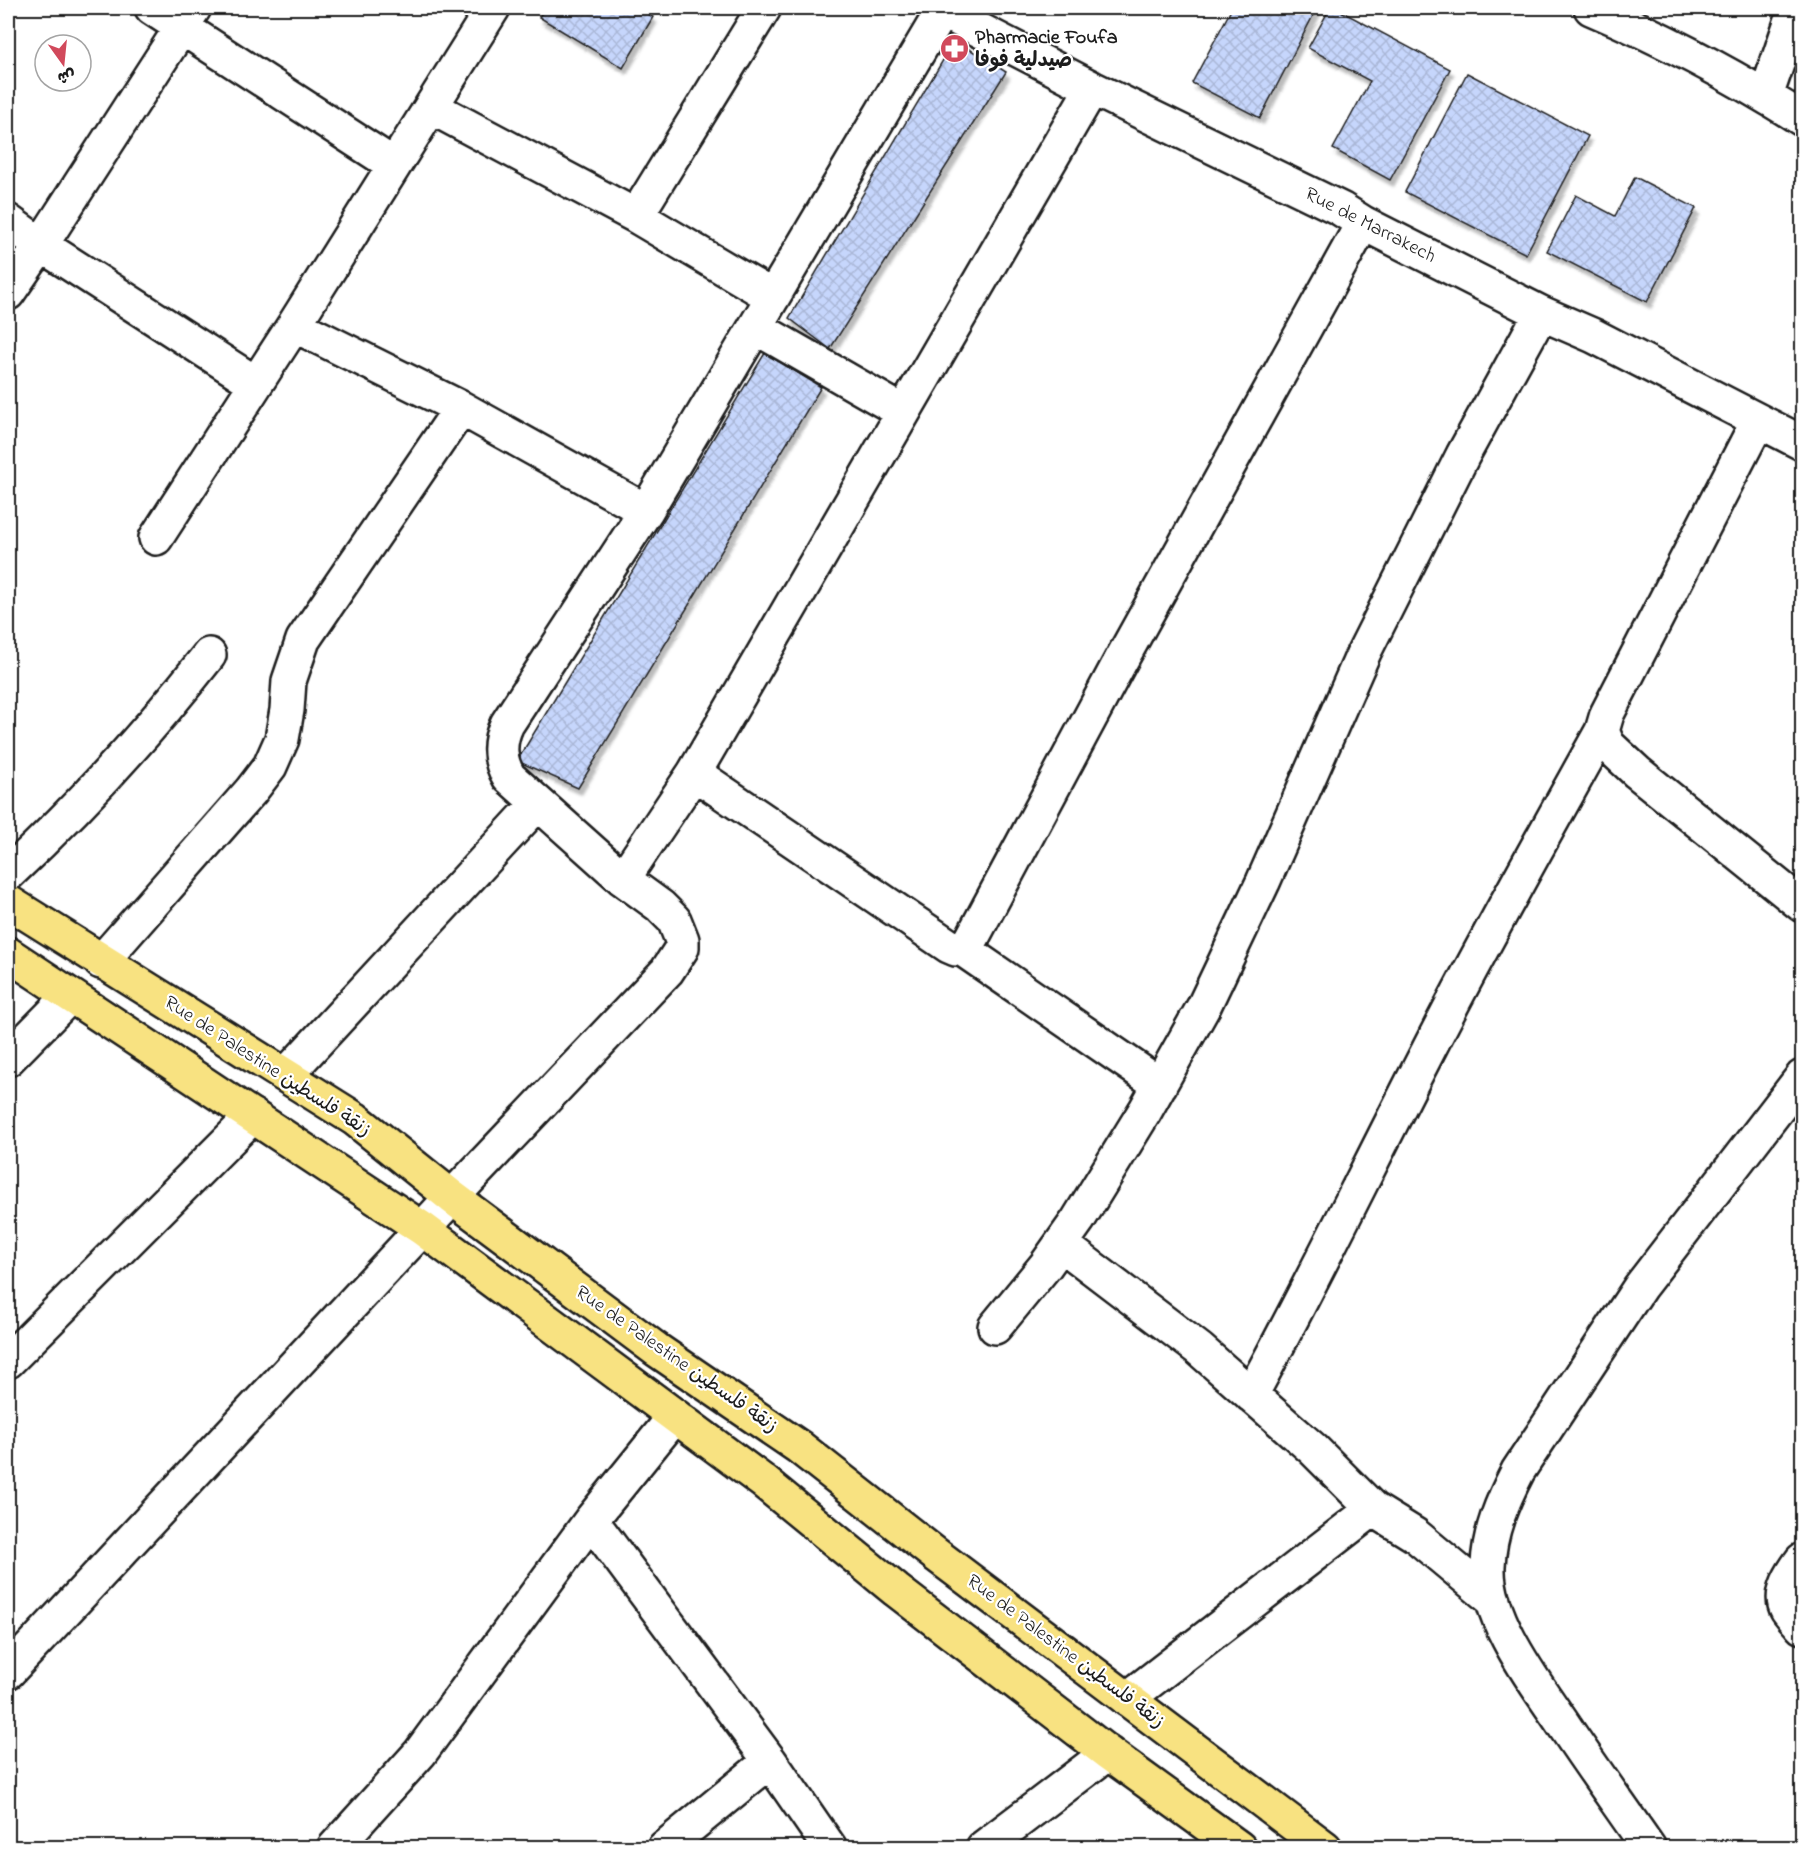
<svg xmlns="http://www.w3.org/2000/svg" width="1810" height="1855" font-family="'Indie Flower','Playpen Sans Arabic',sans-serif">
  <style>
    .building { fill: url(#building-cross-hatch); stroke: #1c1c1c; stroke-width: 1.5; filter: url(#shadow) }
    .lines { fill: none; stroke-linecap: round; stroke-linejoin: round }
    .minor-casing { stroke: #1c1c1c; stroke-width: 38 }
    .major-casing { stroke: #1c1c1c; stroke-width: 38 }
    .minor { stroke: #fff; stroke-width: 33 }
    .major { stroke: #f8e281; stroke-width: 33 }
    .labels { text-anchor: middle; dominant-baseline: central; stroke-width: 4.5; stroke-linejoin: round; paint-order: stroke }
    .poi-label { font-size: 20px; font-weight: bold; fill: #1c1c1c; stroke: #fff; text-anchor: start }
    .street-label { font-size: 20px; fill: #1c1c1c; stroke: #fff }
  </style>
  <defs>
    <pattern id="building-cross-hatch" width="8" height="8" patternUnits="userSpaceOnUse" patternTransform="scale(1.5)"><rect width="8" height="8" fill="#c6d6fc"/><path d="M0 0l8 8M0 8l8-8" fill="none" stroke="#aab7d7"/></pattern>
    <filter id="shadow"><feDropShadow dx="3.5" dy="6" stdDeviation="1.5" flood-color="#0004"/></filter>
  </defs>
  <rect width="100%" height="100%" fill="#fff"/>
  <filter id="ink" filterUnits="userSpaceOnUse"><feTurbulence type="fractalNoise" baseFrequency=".0167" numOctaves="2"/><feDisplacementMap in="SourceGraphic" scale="12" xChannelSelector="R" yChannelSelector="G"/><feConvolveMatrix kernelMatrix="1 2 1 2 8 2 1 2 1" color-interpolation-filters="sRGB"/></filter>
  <g filter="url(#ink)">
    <path class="building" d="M545,8H637L653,17L623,68L539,17Z
      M1232,8H1317L1260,118L1192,83Z
      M1330,8H1335L1450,69L1390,180L1333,149L1370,81L1308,48Z
      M955,40L1006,72L830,349L789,318Z
      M1467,73L1588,136L1526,254L1405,192Z
      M1635,177L1696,208L1647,302L1547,251L1576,195L1615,216Z
      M765,353L821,387L578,788L517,761Z"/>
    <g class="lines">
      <defs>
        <path id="minor" d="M152,8L394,165
          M937,8L1092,88L1341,209L1363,223L1541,313L1594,336L1802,443
          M1591,8C1664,39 1736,77 1802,119
          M1766,96L1796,8
          M431,107L636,216L773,297
          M636,216L764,8
          M8,221L41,245L255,383
          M8,293L41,245L194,8
          M294,325L461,408L646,511
          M755,327L903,412
          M1758,421L1607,714L1602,731L1608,745L1637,772L1802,905
          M156,538L294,325L493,8
          M694,773L949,946L956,949L961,948L1160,1085
          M8,874C81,806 147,734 209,655
          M623,879L694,773L1092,88
          M961,948L970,942L1120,662L1363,223
          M101,962L251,791L270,766L282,739L287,710L289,681L303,640L461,408
          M8,1059L70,996
          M286,1075L537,804
          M1061,1244L1199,1349L1313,1449L1373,1509L1415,1535L1493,1600
          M995,1327L1046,1265L1078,1220L1145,1111L1204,1006L1263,882L1364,652L1463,455L1541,313
          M8,1361L253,1116
          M1251,1395C1313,1282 1369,1165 1428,1051C1483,943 1543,837 1602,731
          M591,1520L770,1761L830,1848
          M1802,1560C1793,1572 1778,1593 1787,1609C1791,1615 1797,1621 1802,1627
          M8,1672L452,1197L667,971L682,948V940L674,920L660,906L623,879L509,777C499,760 498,743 507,724L646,511L943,10
          M1127,1699L1373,1509
          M334,1848L420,1753L591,1520L675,1416
          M664,1848L770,1761
          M983,1848L1108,1753
          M1649,1848C1620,1806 1591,1766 1563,1724C1534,1681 1486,1619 1488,1566C1489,1532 1503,1500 1518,1471L1640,1287L1802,1077"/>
        <path id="major" d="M8,902L355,1119L452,1197L657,1350L799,1447L935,1554L1325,1848
          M8,954L423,1229L764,1482L896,1590L1108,1753L1239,1848"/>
      </defs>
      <use href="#minor" class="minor-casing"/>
      <use href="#major" class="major-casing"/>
      <use href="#minor" class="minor"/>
      <use href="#major" class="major"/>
    </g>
  </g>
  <defs>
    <symbol id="pharmacy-disc" viewBox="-11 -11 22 22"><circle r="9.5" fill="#d1495b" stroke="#fff"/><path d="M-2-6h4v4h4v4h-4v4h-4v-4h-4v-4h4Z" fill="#fff"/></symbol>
  </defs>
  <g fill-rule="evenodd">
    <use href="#pharmacy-disc" x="938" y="32" width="33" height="33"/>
  </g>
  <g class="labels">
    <g class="poi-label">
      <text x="975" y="38">Pharmacie Foufa<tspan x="975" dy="23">صيدلية فوفا</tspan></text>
    </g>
    <g class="street-label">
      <text transform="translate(1370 226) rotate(27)">Rue de Marrakech</text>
      <text transform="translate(267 1067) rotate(33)">Rue de Palestine زنقة فلسطين</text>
      <text transform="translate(676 1360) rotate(35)">Rue de Palestine زنقة فلسطين</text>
      <text transform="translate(1065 1652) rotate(37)">Rue de Palestine زنقة فلسطين</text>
    </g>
  </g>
  <rect width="1810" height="1855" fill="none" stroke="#fff" stroke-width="30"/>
  <rect x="15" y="15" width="1780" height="1825" fill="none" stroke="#1c1c1c" stroke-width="2" filter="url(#ink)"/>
  <g transform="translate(63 63) rotate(165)"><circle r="28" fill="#ffffff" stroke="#a4a4a4" stroke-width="1.5"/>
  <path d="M0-4.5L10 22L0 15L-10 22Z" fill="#d1495b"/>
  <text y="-9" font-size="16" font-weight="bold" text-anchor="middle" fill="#1c1c1c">ش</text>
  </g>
</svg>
